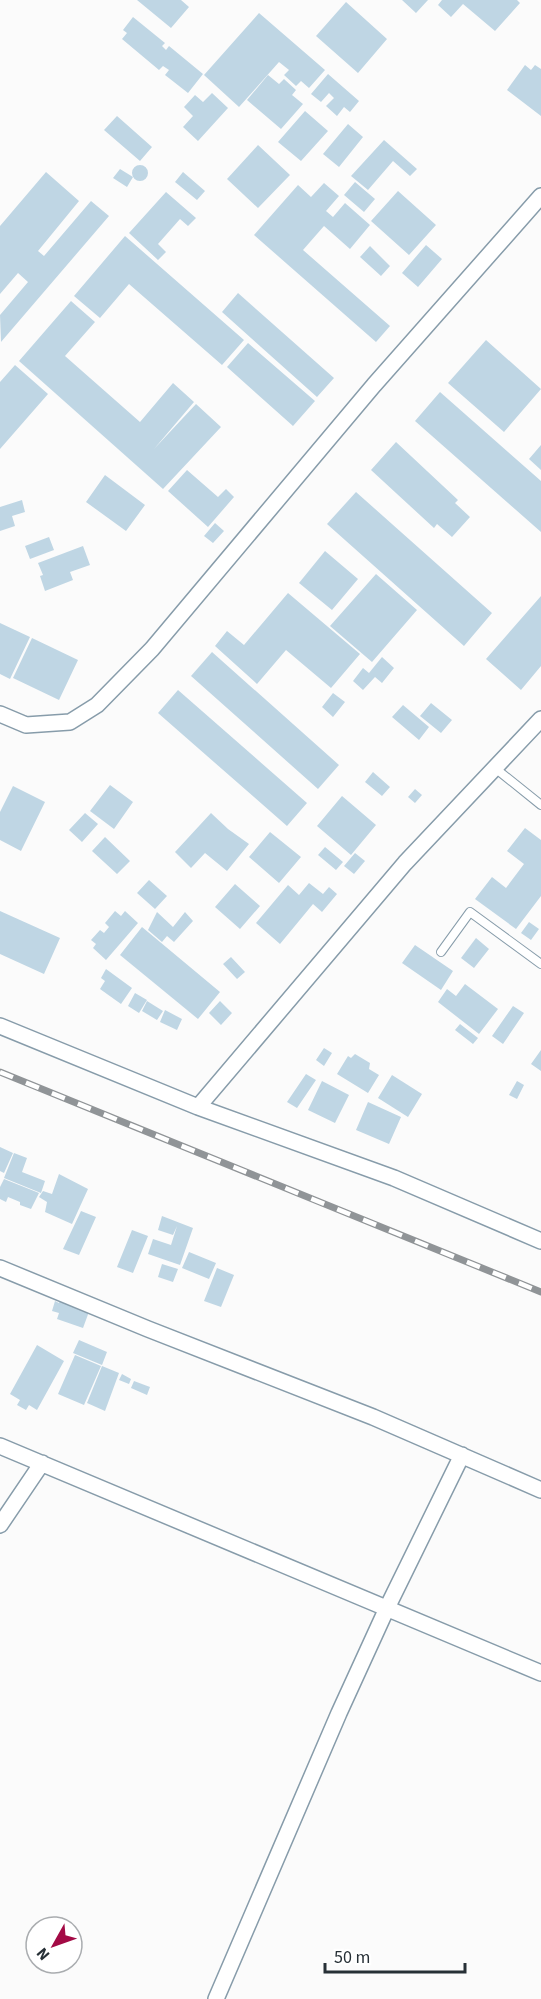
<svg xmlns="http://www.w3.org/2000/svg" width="541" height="1999" font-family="'Source Sans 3',sans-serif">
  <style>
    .building { fill: #bfd6e4 }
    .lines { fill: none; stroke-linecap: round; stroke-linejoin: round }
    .lane-casing { stroke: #879caa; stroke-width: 10 }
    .street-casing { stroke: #879caa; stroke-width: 18 }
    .lane { stroke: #fff; stroke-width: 8 }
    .street { stroke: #fff; stroke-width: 15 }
    .rail-casing { stroke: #909497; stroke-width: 7 }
    .rail { stroke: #fff; stroke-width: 4.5; stroke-dasharray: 14; stroke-linecap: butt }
  </style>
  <rect width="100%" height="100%" fill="#fbfbfb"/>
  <path class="building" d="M137,0H181L189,7L171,28Z
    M402,0H428L416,13Z
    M442,0H517L520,3L495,31L463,4L451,17L438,5Z
    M346,2L387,39L358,73L316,36Z
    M259,13L325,70L309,88L301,81L296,86L284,75L289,70L279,62L239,107L204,75Z
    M133,17L165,43L162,46L166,50L169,46L203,74L188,93L165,75L169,70L163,66L159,70L122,39L127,33L123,30Z
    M525,65L531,70L535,65L541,69V116L507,90Z
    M328,74L359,101L350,112L344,107L337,116L326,106L334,98L329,93L321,102L311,94Z
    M268,75L279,84L284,79L296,90L292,95L303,104L281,129L247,100Z
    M212,93L228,108L198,141L183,127L193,116L184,107L195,95L203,102Z
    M305,111L328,131L301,161L278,142Z
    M117,116L152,147L140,161L104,130Z
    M348,124L363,137L339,167L323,154Z
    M384,140L417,169L410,176L393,161L368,190L351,176Z
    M258,145L290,175L258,208L227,179Z
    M132 173a8 8 0 1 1 16 0a8 8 0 1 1-16 0Z
    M120,169L133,177L127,187L113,178Z
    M46,172L79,201L38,251L44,256L91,201L109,216L1,342L0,315L28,282L18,273L0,294V226Z
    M183,172L205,191L197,200L175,182Z
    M355,182L375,199L364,212L344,195Z
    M324,183L339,196L326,211L333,217L345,203L370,225L350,249L324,226L303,250L390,326L376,342L254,235L298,185L311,197Z
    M398,191L436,225L409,255L371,221Z
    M166,192L196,218L188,226L180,219L158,244L166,252L158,260L129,233Z
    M125,236L244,340L222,365L129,284L100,318L74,296Z
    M426,245L442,259L418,287L402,273Z
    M370,246L390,266L381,276L360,257Z
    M238,293L334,378L317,397L222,312Z
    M71,301L95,322L65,356L140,422L173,383L194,402L154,449L196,404L221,427L163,489L19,361Z
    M486,340L541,389L504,432L448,383Z
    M248,343L315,401L293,426L227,367Z
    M15,365L48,394L0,449V382Z
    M440,392L541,481V532L415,421Z
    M396,442L458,500L455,503L470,517L452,537L437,524L434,528L371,470Z
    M541,445V470L529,459Z
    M187,470L218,497L226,489L234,497L208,527L168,491Z
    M105,475L145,505L126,531L86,502Z
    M356,492L492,613L464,646L327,524Z
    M22,500L25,512L12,516L15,526L0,531V507Z
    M215,523L224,531L213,543L204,536Z
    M49,537L54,550L30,559L25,546Z
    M83,546L90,565L70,572L73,580L45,591L40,576L43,575L38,563Z
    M325,551L358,579L332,610L299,583Z
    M376,574L417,610L372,662L330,626Z
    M288,593L360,654L331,688L286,650L257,684L215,646L227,631L244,645Z
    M541,596V666L521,690L486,659Z
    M0,623L30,637L10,679L0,674Z
    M32,638L78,660L59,700L13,678Z
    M212,652L339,765L318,789L191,676Z
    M382,657L394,668L382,683L375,677L363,690L353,681L363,668L369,673Z
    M178,690L307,803L287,826L158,713Z
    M333,693L345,702L333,717L322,707Z
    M431,703L452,720L441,733L420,716Z
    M403,705L429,727L419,740L392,717Z
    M373,772L390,787L382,796L365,782Z
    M110,785L133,802L114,829L90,811Z
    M13,786L45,802L21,851L0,840V812Z
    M415,789L422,795L415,803L408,797Z
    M342,796L376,825L351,855L317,826Z
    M85,813L98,824L82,842L69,830Z
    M211,813L228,829L249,844L227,871L205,853L191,868L175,852Z
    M525,828L541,840V896L516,929L475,899L492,877L506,888L524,864L507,851Z
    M270,832L301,857L279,883L249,857Z
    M105,837L130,861L117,874L92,851Z
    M325,847L343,862L336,870L318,855Z
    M355,853L365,861L354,874L344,866Z
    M149,880L167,896L155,909L137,893Z
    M309,883L323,894L329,887L337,894L322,912L313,904L280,944L256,923L288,885L299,895Z
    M235,884L260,906L240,929L215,907Z
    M0,911L60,938L44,974L0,954Z
    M115,911L121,916L125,911L138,923L106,960L93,948L96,944L91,940L100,930L104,933L109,927L105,923Z
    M157,912L173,927L185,912L193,921L174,942L167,936L162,942L148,930Z
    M529,922L539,929L531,940L521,933Z
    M142,927L220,992L198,1019L120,955Z
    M476,938L489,949L474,968L461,958Z
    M415,945L453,971L441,990L402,963Z
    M231,957L245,972L237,979L223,964Z
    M106,969L132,988L121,1004L100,989L105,981L101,978Z
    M465,984L498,1009L479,1034L438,1002L447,989L456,996Z
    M135,993L147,1000L139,1013L128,1006Z
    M147,1001L163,1011L157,1020L142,1011Z
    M220,1001L232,1013L221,1025L209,1013Z
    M513,1006L524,1013L503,1044L492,1036Z
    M165,1010L182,1019L177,1030L160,1022Z
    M460,1024L478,1038L473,1044L455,1030Z
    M324,1048L332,1053L324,1066L316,1060Z
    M541,1050V1071L531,1064Z
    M355,1054L370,1063L369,1069L379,1075L368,1093L337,1074L348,1056L351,1058Z
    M306,1074L316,1080L297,1108L287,1102Z
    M392,1075L422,1094L408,1117L378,1098Z
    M322,1081L349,1095L335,1123L308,1110Z
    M517,1081L524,1085L517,1099L509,1095Z
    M368,1102L401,1117L389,1144L356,1130Z
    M0,1147L13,1153L4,1173L0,1171Z
    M14,1153L27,1158L22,1172L45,1181L41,1193L4,1178Z
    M59,1174L88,1189L72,1224L45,1212L47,1202L39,1197L43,1191L52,1194Z
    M4,1179L39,1193L31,1209L20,1205V1202L8,1197L6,1202L0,1199V1187Z
    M81,1211L96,1217L79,1255L63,1249Z
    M162,1216L193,1228L180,1265L148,1254L153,1239L171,1245L177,1226L173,1235L158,1230Z
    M132,1230L148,1236L133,1273L117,1267Z
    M189,1252L216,1263L209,1279L182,1268Z
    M162,1264L178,1269L173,1282L158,1277Z
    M217,1268L234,1275L221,1307L204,1301Z
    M61,1298L90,1309L83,1328L57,1319L59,1313L52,1311L55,1301L59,1303Z
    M79,1340L107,1352L102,1365L73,1353Z
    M37,1345L64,1361L37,1410L29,1405L26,1410L17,1405L20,1400L10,1394Z
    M75,1355L101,1366L84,1405L58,1394Z
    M102,1366L119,1373L105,1411L87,1403Z
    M122,1374L131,1379L129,1384L119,1380Z
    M134,1381L150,1387L147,1395L131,1388Z"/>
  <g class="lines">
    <defs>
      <path id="lane" d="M495,768L541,805
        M441,952L470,912L541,964"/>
      <path id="street" d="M0,714L26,725L70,722L97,705L152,649L374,385L541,196
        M0,1026L198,1107L394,1178L541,1241
        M198,1107L405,863L541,719
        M0,1268L148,1329L373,1417L541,1490
        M0,1446L541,1673
        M0,1525L42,1463
        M216,1999L339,1713L387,1608L462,1455"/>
    </defs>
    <use href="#lane" class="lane-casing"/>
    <use href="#street" class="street-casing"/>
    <use href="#lane" class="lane"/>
    <use href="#street" class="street"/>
    <defs>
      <path id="rail" d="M0,1072L541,1292"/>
    </defs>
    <use href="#rail" class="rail-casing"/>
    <use href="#rail" class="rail"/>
  </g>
  <g transform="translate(54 1945) rotate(230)"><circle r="28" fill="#ffffff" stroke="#a9acaf" stroke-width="1.5"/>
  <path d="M0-4.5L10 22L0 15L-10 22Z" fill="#a30a45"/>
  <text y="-9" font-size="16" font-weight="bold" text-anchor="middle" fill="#273036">N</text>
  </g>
  <path d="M325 1963v9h140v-9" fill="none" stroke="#273036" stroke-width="3"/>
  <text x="334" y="1963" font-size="18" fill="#273036" stroke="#ffffff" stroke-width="4.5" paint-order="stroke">50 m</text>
</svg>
